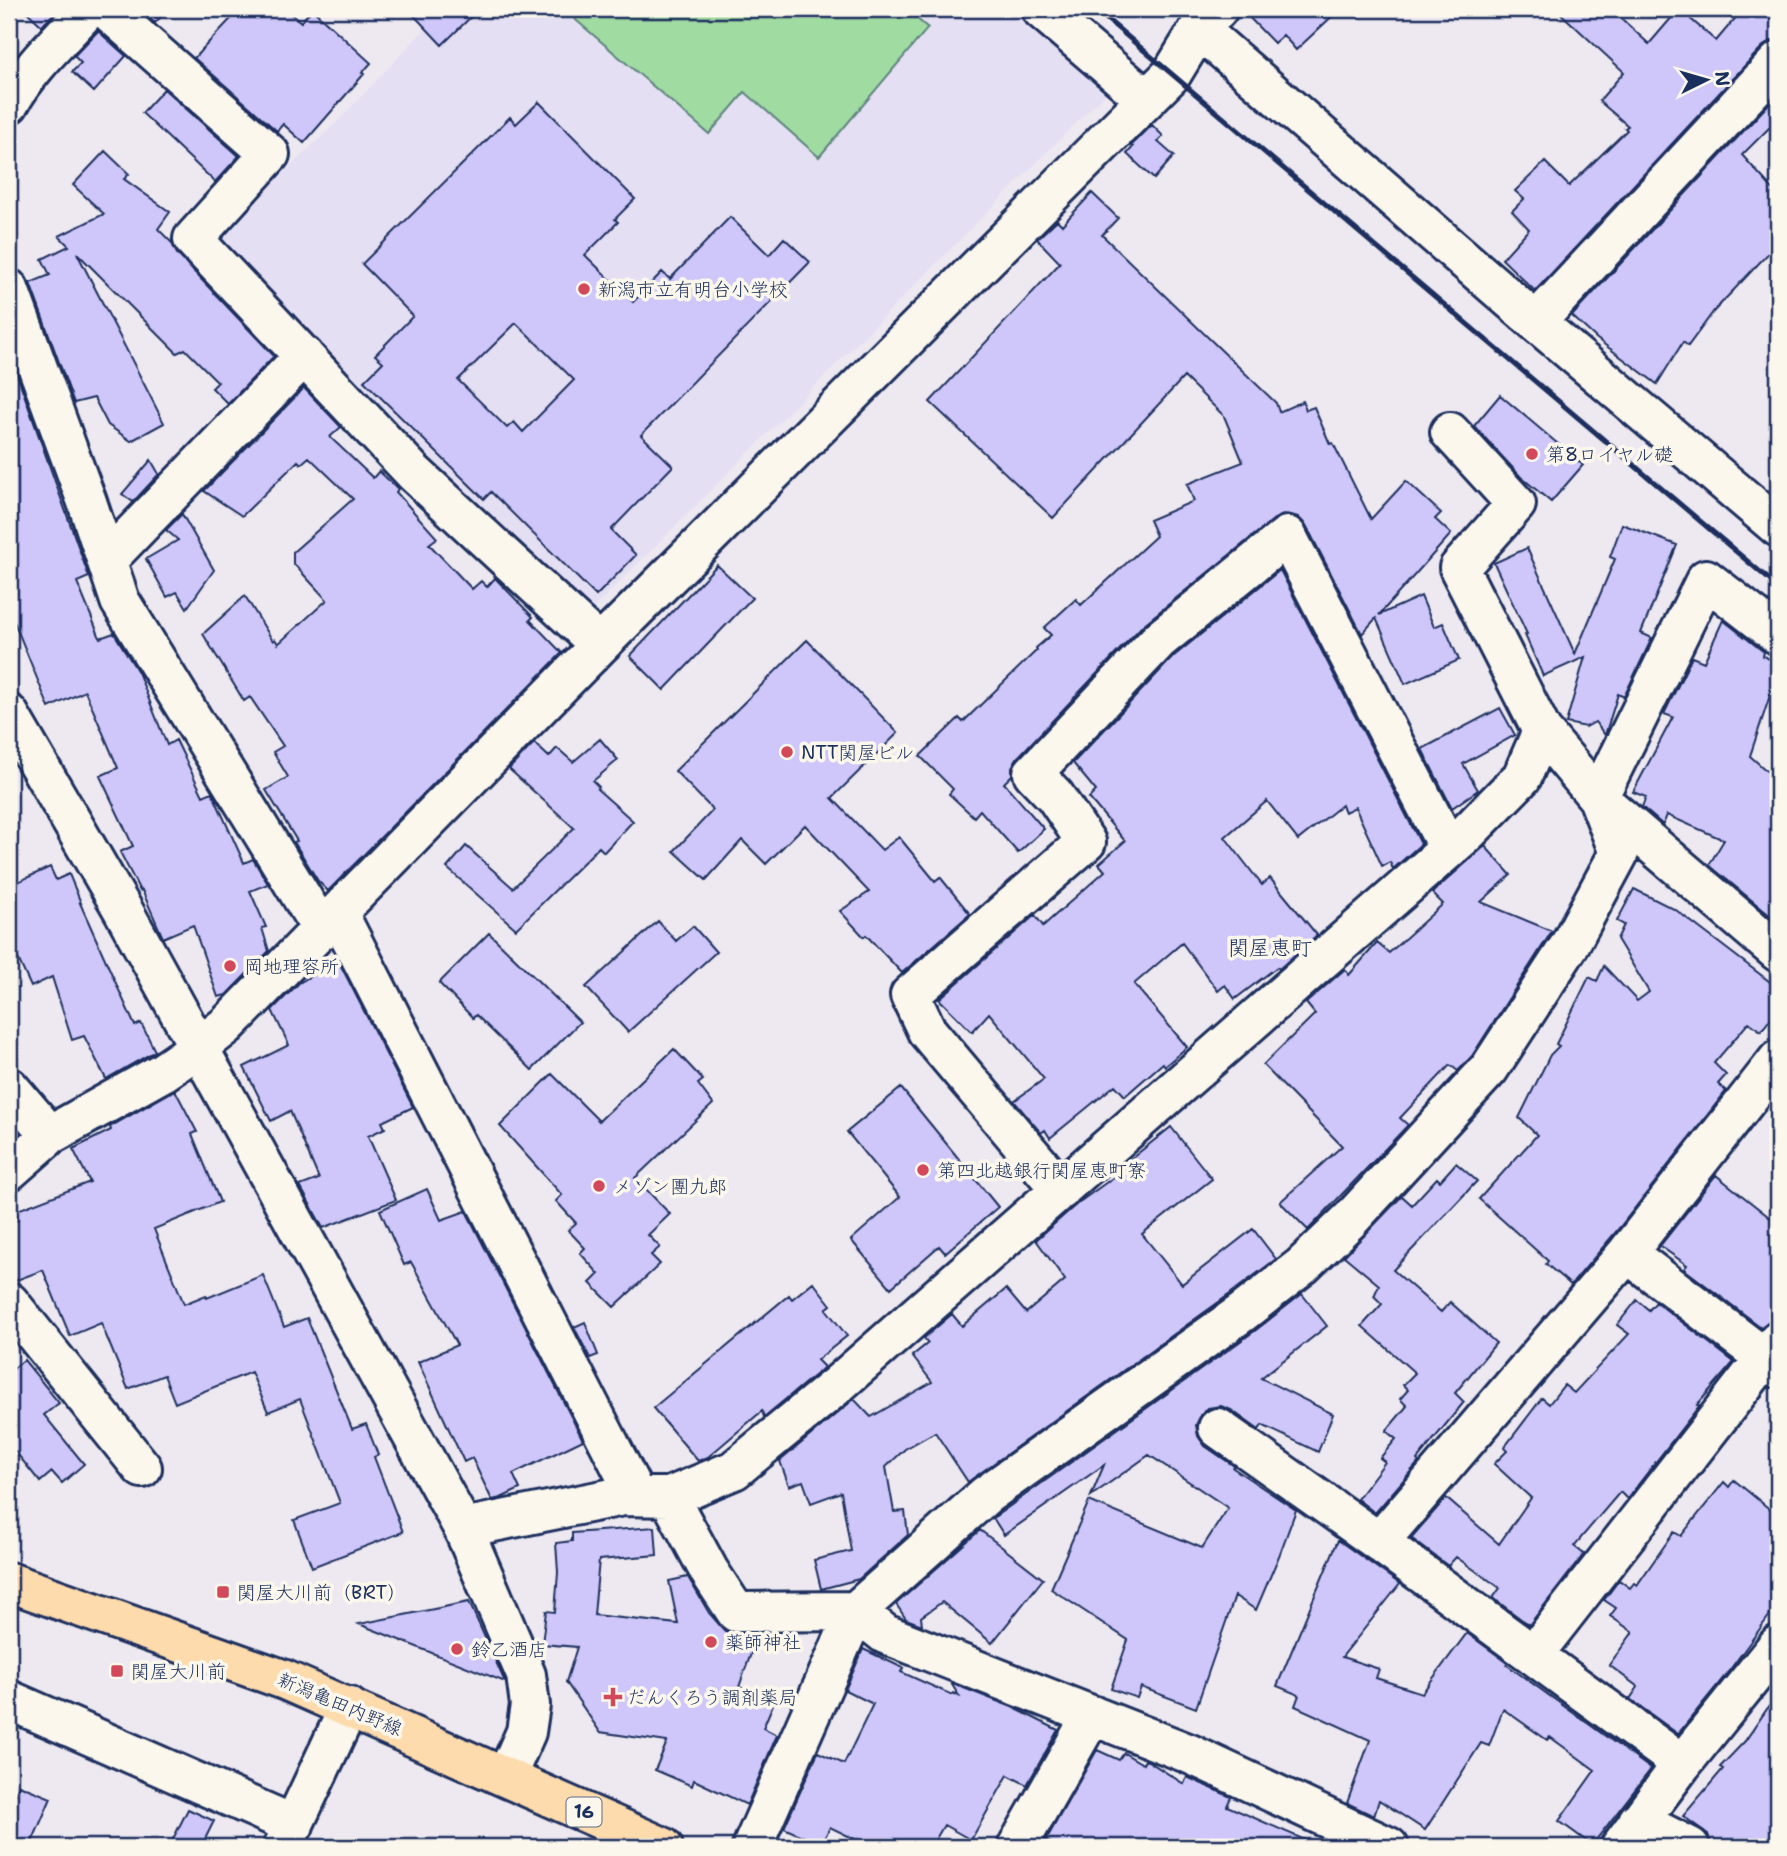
<svg xmlns="http://www.w3.org/2000/svg" width="1787" height="1856" font-family="'Shantell Sans','Klee One',sans-serif">
  <style>
    .built { fill: #e5dff3 }
    .green { fill: #a0dba1; stroke: #5e8580; stroke-width: 2 }
    .building { fill: #cfc7fa; stroke: #1b2f5e; stroke-width: 2; fill-rule: evenodd }
    .lines { fill: none; stroke-linecap: round; stroke-linejoin: round }
    .street-casing { stroke: #1b2f5e; stroke-width: 44 }
    .secondary-casing { stroke: #1b2f5e; stroke-width: 44 }
    .primary-casing { stroke: #1b2f5e; stroke-width: 44 }
    .street { stroke: #fbf7ec; stroke-width: 38 }
    .secondary { stroke: #fbf7ec; stroke-width: 38 }
    .primary { stroke: #fedbac; stroke-width: 38 }
    .rail { stroke: #1b2f5e; stroke-width: 5 }
    .poi-dot { fill: #d1495b; stroke: #fbf7ec; stroke-width: 2.5 }
    .labels { text-anchor: middle; dominant-baseline: central; stroke-width: 7; stroke-linejoin: round; paint-order: stroke }
    .shield { fill: #fbf7ec; stroke: #5e6b89; stroke-width: 2 }
    .shield-label { font-size: 18px; font-weight: bold; fill: #1b2f5e }
    .poi-label { font-size: 19px; fill: #1b2f5e; stroke: #fbf7ec; text-anchor: start }
    .street-label { font-size: 19px; fill: #1b2f5e; stroke: #fbf7ec }
    .neighbourhood-label { font-size: 21px; fill: #1b2f5e; stroke: #fbf7ec }
  </style>
  <rect width="100%" height="100%" fill="#eee9f0"/>
  <filter id="ink" filterUnits="userSpaceOnUse"><feTurbulence type="fractalNoise" baseFrequency=".0143" numOctaves="2"/><feDisplacementMap in="SourceGraphic" scale="14" xChannelSelector="R" yChannelSelector="G"/><feConvolveMatrix kernelMatrix="1 2 1 2 8 2 1 2 1" color-interpolation-filters="sRGB"/></filter>
  <g filter="url(#ink)">
    <path class="built" d="M440,9H1018L1113,86L594,608H576L330,367L221,248L217,235L337,122L421,33Z"/>
    <path class="green" d="M563,9H905L928,28L819,157L745,92L709,134Z"/>
    <path class="building" d="M24,9H58L42,26Z
      M139,9H168L155,23Z
      M240,9H285L301,22L312,9L371,63L362,73L364,74L304,143L283,124L277,131L194,58Z
      M408,9H479L442,45Z
      M1241,9H1340L1296,50L1283,35L1274,43Z
      M1556,9H1611L1649,44L1679,9L1716,41L1743,9H1778V41H1771L1762,47L1535,291L1502,259L1529,229L1512,211L1524,199L1515,191L1545,162L1569,186L1627,130L1625,128L1628,126L1599,101L1624,72Z
      M98,31L126,56L94,92L72,72L81,63L74,56Z
      M164,89L239,156L215,182L142,113Z
      M1778,94V119L1742,155L1778,195V243L1714,311L1688,346L1683,342L1657,384L1597,339L1572,316Z
      M539,102L635,199L615,219L618,222L585,255L633,302L662,272L670,279L730,217L769,255L784,238L810,262L641,435L673,466L611,530L636,555L596,596L491,492L484,499L364,381L383,362L375,355L413,316L362,264L510,117L516,124ZM516,323L574,380L523,432L514,422L507,428L458,380Z
      M1152,125L1163,136L1158,142L1174,156L1154,179L1127,154L1133,147L1131,146Z
      M105,151L129,174L124,179L170,212L158,229L172,243L177,254L274,356L228,404L212,388L218,382L185,349L177,353L77,253L164,423L131,441L108,425L94,398L74,403L30,283L50,275L42,259L69,246L59,236L104,214L73,185Z
      M1092,193L1118,218L1102,235L1276,403L1279,412L1303,401L1306,410L1314,407L1330,444L1333,443L1371,519L1406,481L1441,513L1435,519L1451,534L1379,615L1421,596L1434,627L1443,623L1459,660L1405,684L1376,618L1362,634L1306,525L1298,517L1286,514L1274,519L1143,625L1017,758L1012,767V775L1004,783L1044,829L1018,853L980,810L974,817L949,794L953,789L920,756L959,718L963,722L1037,650L1036,648L1051,635L1044,628L1076,599L1081,605L1156,536L1149,520L1194,501L1187,484L1243,462L1224,416L1184,377L1053,518L930,402L1060,263L1037,239L1057,220L1062,225Z
      M9,352L89,577L77,582L100,638L114,633L138,672L167,745L176,740L203,796L212,792L244,863L253,859L268,884L250,891L266,927L262,928L269,951L226,995L218,997L193,925L163,938L142,890L140,891L120,852L133,846L100,776L118,768L85,691L49,708L9,609Z
      M304,388L341,427L330,437L373,478L379,471L398,489L396,492L437,538L429,544L472,589L481,581L487,587L495,578L533,617L530,620L562,653L328,891L318,881L294,842L297,841L266,790L288,777L273,752L283,746L250,697L244,701L203,634L245,596L273,641L275,639L278,644L327,600L293,563V552L353,499L309,457L301,464L298,461L242,516L204,491Z
      M1500,395L1583,465L1551,502L1521,477L1474,426Z
      M151,460L159,474L133,502L122,494Z
      M182,514L214,570L187,608L177,592L167,597L146,559L178,540L166,530Z
      M1622,524L1677,545L1641,633L1652,638L1624,697L1618,694L1605,735L1595,722L1586,727L1566,723L1585,657L1543,676L1525,635L1527,634L1494,563L1527,548L1575,654L1615,559L1610,557Z
      M717,565L752,598L664,690L630,656Z
      M1280,570L1421,844L1393,869L1390,862L1382,866L1355,807L1345,812L1342,805L1298,840L1267,801L1225,837L1262,885L1270,878L1317,935L1279,969L1277,967L1235,999L1225,985L1218,991L1182,943L1134,984L1187,1047L1165,1066L1163,1063L1125,1096L1115,1085L1050,1138L1045,1130L1041,1133L1014,1101L1044,1079L989,1013L972,1032L939,999L1035,915L1043,926L1105,871L1099,864L1125,841L1089,798L1096,791L1073,763L1174,656Z
      M1723,620L1764,652L1763,656L1778,663V671L1750,756L1778,781V922L1709,865L1724,840L1667,815L1663,825L1642,807L1646,797L1633,792L1673,717L1664,714L1692,657L1704,662Z
      M807,640L898,733L832,798L882,850L899,837L935,881L940,877L970,914L902,973L866,935L864,937L840,911L869,892L805,825L766,864L742,840L706,880L674,851L713,810L675,771Z
      M1500,708L1515,735L1463,764L1478,790L1452,808L1422,749Z
      M600,739L618,760L593,781L599,787L597,789L633,821L604,852L599,847L516,929L447,868L466,846L513,888L574,828L509,769L534,743L549,757L557,748L573,762Z
      M1485,846L1511,875L1481,902L1552,931L1472,1056L1458,1071L1450,1065L1400,1118L1408,1125L1308,1230L1280,1202L1342,1146L1263,1065L1315,1014L1306,1003L1345,969L1349,975L1377,943L1389,953L1443,904L1432,893Z
      M50,867L56,880L69,874L81,903H80L135,1026L141,1023L155,1051L106,1079L84,1036L72,1040L52,977L31,987L9,939V886Z
      M1634,889L1676,910L1778,988V1009L1761,1031L1749,1022L1714,1063L1726,1075L1718,1084L1726,1091L1620,1227L1571,1285L1546,1264L1548,1261L1479,1199L1537,1135L1519,1118L1550,1055L1559,1046L1556,1044L1589,977L1597,981L1604,966L1637,1001L1649,992L1617,939L1624,925L1617,921Z
      M658,921L676,941L693,926L716,952L628,1032L586,987Z
      M489,933L580,1022L532,1070L476,1015L473,1018L439,983Z
      M338,960L413,1107L382,1122L385,1128L368,1136L396,1200L323,1228L300,1186L319,1179L290,1111L271,1121L244,1067L289,1045L272,1010L299,983Z
      M674,1049L703,1080L698,1084L713,1104L635,1178L670,1214L648,1235L660,1247L651,1255L660,1264L614,1307L590,1283L599,1274L580,1253L585,1248L568,1230L576,1223L556,1201L562,1195L500,1126L552,1074L599,1121Z
      M901,1088L998,1207L945,1253L939,1246L891,1288L851,1240L900,1197L847,1132Z
      M175,1090L197,1132L192,1134L220,1202L154,1229L184,1304L206,1295L207,1298L263,1275L284,1327L307,1318L352,1429L366,1424L378,1455L374,1457L403,1532L312,1567L294,1520L340,1503L300,1399L268,1412L251,1372L175,1403L164,1375L128,1389L101,1323L70,1336L43,1270L14,1281H9V1224L18,1220L15,1211L90,1182L73,1149L111,1130L110,1127Z
      M1171,1127L1212,1179L1142,1234L1182,1284L1253,1229L1276,1259L1230,1294L968,1482L935,1432L905,1449L886,1467L894,1512L905,1511L908,1535L859,1579L821,1589L814,1560L851,1551L841,1492L811,1503L803,1481L789,1486L780,1461L854,1399L871,1417L932,1382L912,1356L928,1343L924,1338L952,1314L962,1326L1006,1289L1026,1313L1065,1280L1036,1240L1078,1203L1125,1169L1122,1166Z
      M1456,1163L1477,1181L1393,1270L1441,1312L1450,1302L1496,1343L1455,1393L1464,1402L1417,1460L1419,1462L1375,1513L1357,1499L1385,1462L1380,1458L1396,1439L1386,1431L1407,1406L1400,1399L1408,1390L1403,1385L1415,1373L1362,1326L1382,1304L1374,1296L1379,1285L1344,1256L1402,1196L1412,1205L1437,1178L1440,1181Z
      M1716,1175L1778,1224V1318L1769,1321L1761,1327L1684,1269L1687,1265L1660,1246Z
      M427,1189L441,1220L466,1211L583,1440L513,1474L520,1489L501,1498L492,1500L472,1458L464,1462L418,1362L457,1345L411,1262L404,1265L380,1210Z
      M813,1282L831,1305L826,1309L847,1336L817,1360L824,1367L821,1370L764,1417L762,1411L708,1457L698,1461L653,1408L789,1295L792,1299Z
      M1302,1294L1327,1326L1261,1378L1333,1414L1318,1452L1262,1425L1259,1430L1231,1410L1221,1406L1208,1408L1201,1415L1196,1425L1198,1436L1205,1446L1234,1466L1233,1468L1296,1510L1279,1556L1256,1610L1235,1596L1196,1708L1141,1687L1137,1698L1111,1689L1128,1640L1051,1589L1089,1501L1202,1548L1228,1508L1149,1455L1091,1496L1104,1465L1004,1535L993,1518L1256,1330Z
      M1637,1300L1649,1310L1656,1302L1734,1362L1697,1405L1699,1406L1627,1499L1620,1492L1574,1546L1584,1554L1529,1625L1493,1598L1500,1588L1456,1557L1448,1566L1411,1538L1446,1498L1499,1544L1531,1498L1494,1464L1507,1451L1504,1448L1542,1398L1549,1404L1564,1385L1574,1393L1629,1334L1617,1325Z
      M585,1322L598,1355L590,1358L574,1327Z
      M24,1360L59,1403L44,1415L84,1464L62,1483L52,1472L40,1482L9,1444V1372Z
      M1734,1480L1778,1516V1604L1729,1671L1678,1734L1630,1699L1638,1687L1609,1665L1633,1632L1610,1616L1616,1608L1604,1600L1619,1580L1630,1588L1634,1583L1637,1585L1674,1532L1681,1536L1724,1482L1729,1487Z
      M655,1527L657,1555L599,1560L594,1615L678,1624L669,1581L688,1577L709,1613L725,1631L736,1634H758L739,1687L774,1702L763,1728L777,1735L747,1805L694,1780L692,1786L655,1770L667,1742L600,1732L566,1682L577,1647L542,1644L546,1611L555,1612L558,1572L556,1543L572,1541V1533Z
      M980,1530L1043,1579L992,1643L942,1602L921,1617L922,1625L906,1619L896,1604Z
      M1338,1540L1400,1584L1342,1657L1379,1669L1376,1678L1422,1693L1467,1633L1508,1663L1507,1665L1651,1769L1592,1845L1559,1821L1595,1770L1550,1737L1547,1740L1503,1709L1489,1746L1481,1743L1425,1830L1379,1800L1374,1816L1347,1803L1370,1740L1295,1706L1299,1695L1277,1686Z
      M469,1602L505,1682L359,1624Z
      M863,1649L903,1668L901,1672L952,1695L953,1693L959,1696L951,1683L1012,1707L1058,1730L1027,1785L1008,1775L971,1840L944,1825L931,1847H871L830,1827L821,1845L784,1828L818,1752L844,1764L873,1704L845,1690Z
      M1778,1693V1847H1712L1708,1834L1683,1816L1723,1769L1720,1767L1745,1741Z
      M1097,1750L1119,1760L1124,1753L1143,1764L1145,1760L1148,1761L1184,1784L1187,1777L1231,1797L1227,1806L1321,1847H1058L1046,1840Z
      M19,1785L51,1798L30,1847H9V1809Z
      M188,1809L214,1821L201,1847H169Z"/>
    <g class="lines">
      <defs>
        <path id="street" d="M106,9L270,154L193,239L414,473L600,645
          M1041,9L1146,99
          M1199,29L1536,322L1778,527
          M9,104C28,69 61,39 88,9
          M9,289L87,502L120,601L322,930
          M1536,322L1778,62
          M1450,432L1516,504L1459,568L1542,731
          M107,560L304,356
          M338,913L636,1496
          M9,1087L50,1135
          M9,1171L50,1135L163,1072L198,1048L227,1025L600,645L1171,75L1199,29L1218,9
          M1061,1190L927,1031L910,995L1086,842L1055,796L1033,773L1159,640L1287,536L1448,848
          M1627,1253L1778,1368
          M9,1302L142,1468
          M1218,1428L1379,1542L1682,1764
          M669,1497L709,1571L736,1612L856,1611L885,1634L1190,1754L1389,1847
          M463,1528L623,1496L669,1497L734,1470L835,1387L1467,833L1522,777L1542,731L1598,798L1778,952
          M1379,1542L1627,1253L1778,1060
          M1533,1655L1778,1341
          M1638,1821L1690,1847
          M752,1847L856,1611L986,1495L1243,1312L1302,1266L1350,1220L1489,1069L1569,946L1619,853L1598,798L1706,579L1778,635
          M1017,1847L1092,1715
          M1620,1847L1682,1764L1778,1645"/>
        <path id="secondary" d="M9,714L123,910L463,1528L526,1675L530,1705L526,1732L506,1777
          M9,1700L294,1825
          M283,1847L349,1707"/>
        <path id="primary" d="M9,1582L285,1680L663,1847"/>
      </defs>
      <use href="#street" class="street-casing"/>
      <use href="#secondary" class="secondary-casing"/>
      <use href="#primary" class="primary-casing"/>
      <use href="#street" class="street"/>
      <use href="#secondary" class="secondary"/>
      <use href="#primary" class="primary"/>
      <path class="rail" d="M1095,9L1778,587"/>
    </g>
  </g>
  <g class="poi-dot">
    <circle cx="584" cy="289" r="7"/>
    <circle cx="1532" cy="454" r="7"/>
    <circle cx="787" cy="752" r="7"/>
    <circle cx="230" cy="966" r="7"/>
    <circle cx="923" cy="1170" r="7"/>
    <circle cx="599" cy="1186" r="7"/>
    <rect x="216" y="1585" width="14" height="14" rx="3.5"/>
    <circle cx="711" cy="1642" r="7"/>
    <circle cx="457" cy="1649" r="7"/>
    <rect x="110" y="1664" width="14" height="14" rx="3.5"/>
    <path d="M609.5 1686.5h7v7h7v7h-7v7h-7v-7h-7v-7h7z"/>
  </g>
  <g class="labels">
    <rect class="shield" x="566.5" y="1797.5" width="35" height="29" rx="5"/>
    <g class="shield-label">
      <text x="584" y="1812">16</text>
    </g>
    <g class="poi-label">
      <text x="598" y="289">新潟市立有明台小学校</text>
      <text x="1546" y="454">第8ロイヤル礎</text>
      <text x="801" y="752">NTT関屋ビル</text>
      <text x="244" y="966">岡地理容所</text>
      <text x="937" y="1170">第四北越銀行関屋恵町寮</text>
      <text x="613" y="1186">メゾン團九郎</text>
      <text x="237" y="1592">関屋大川前（BRT）</text>
      <text x="725" y="1642">薬師神社</text>
      <text x="471" y="1649">鈴乙酒店</text>
      <text x="131" y="1671">関屋大川前</text>
      <text x="627" y="1697">だんくろう調剤薬局</text>
    </g>
    <g class="street-label">
      <text transform="translate(340 1704) rotate(23)">新潟亀田内野線</text>
    </g>
    <g class="neighbourhood-label">
      <text x="1270" y="948">関屋恵町</text>
    </g>
  </g>
  <rect width="1787" height="1856" fill="none" stroke="#fbf7ec" stroke-width="35"/>
  <rect x="18" y="18" width="1752" height="1821" fill="none" stroke="#1b2f5e" stroke-width="2.5" filter="url(#ink)"/>
  <g transform="translate(1706 80) rotate(85)" stroke="#fbf7ec" stroke-width="5" paint-order="stroke">
  <path d="M0-5L12 26L0 18L-12 26Z" fill="#1b2f5e"/>
  <text y="-10" font-size="19" font-weight="bold" text-anchor="middle" fill="#1b2f5e">N</text>
  </g>
</svg>
